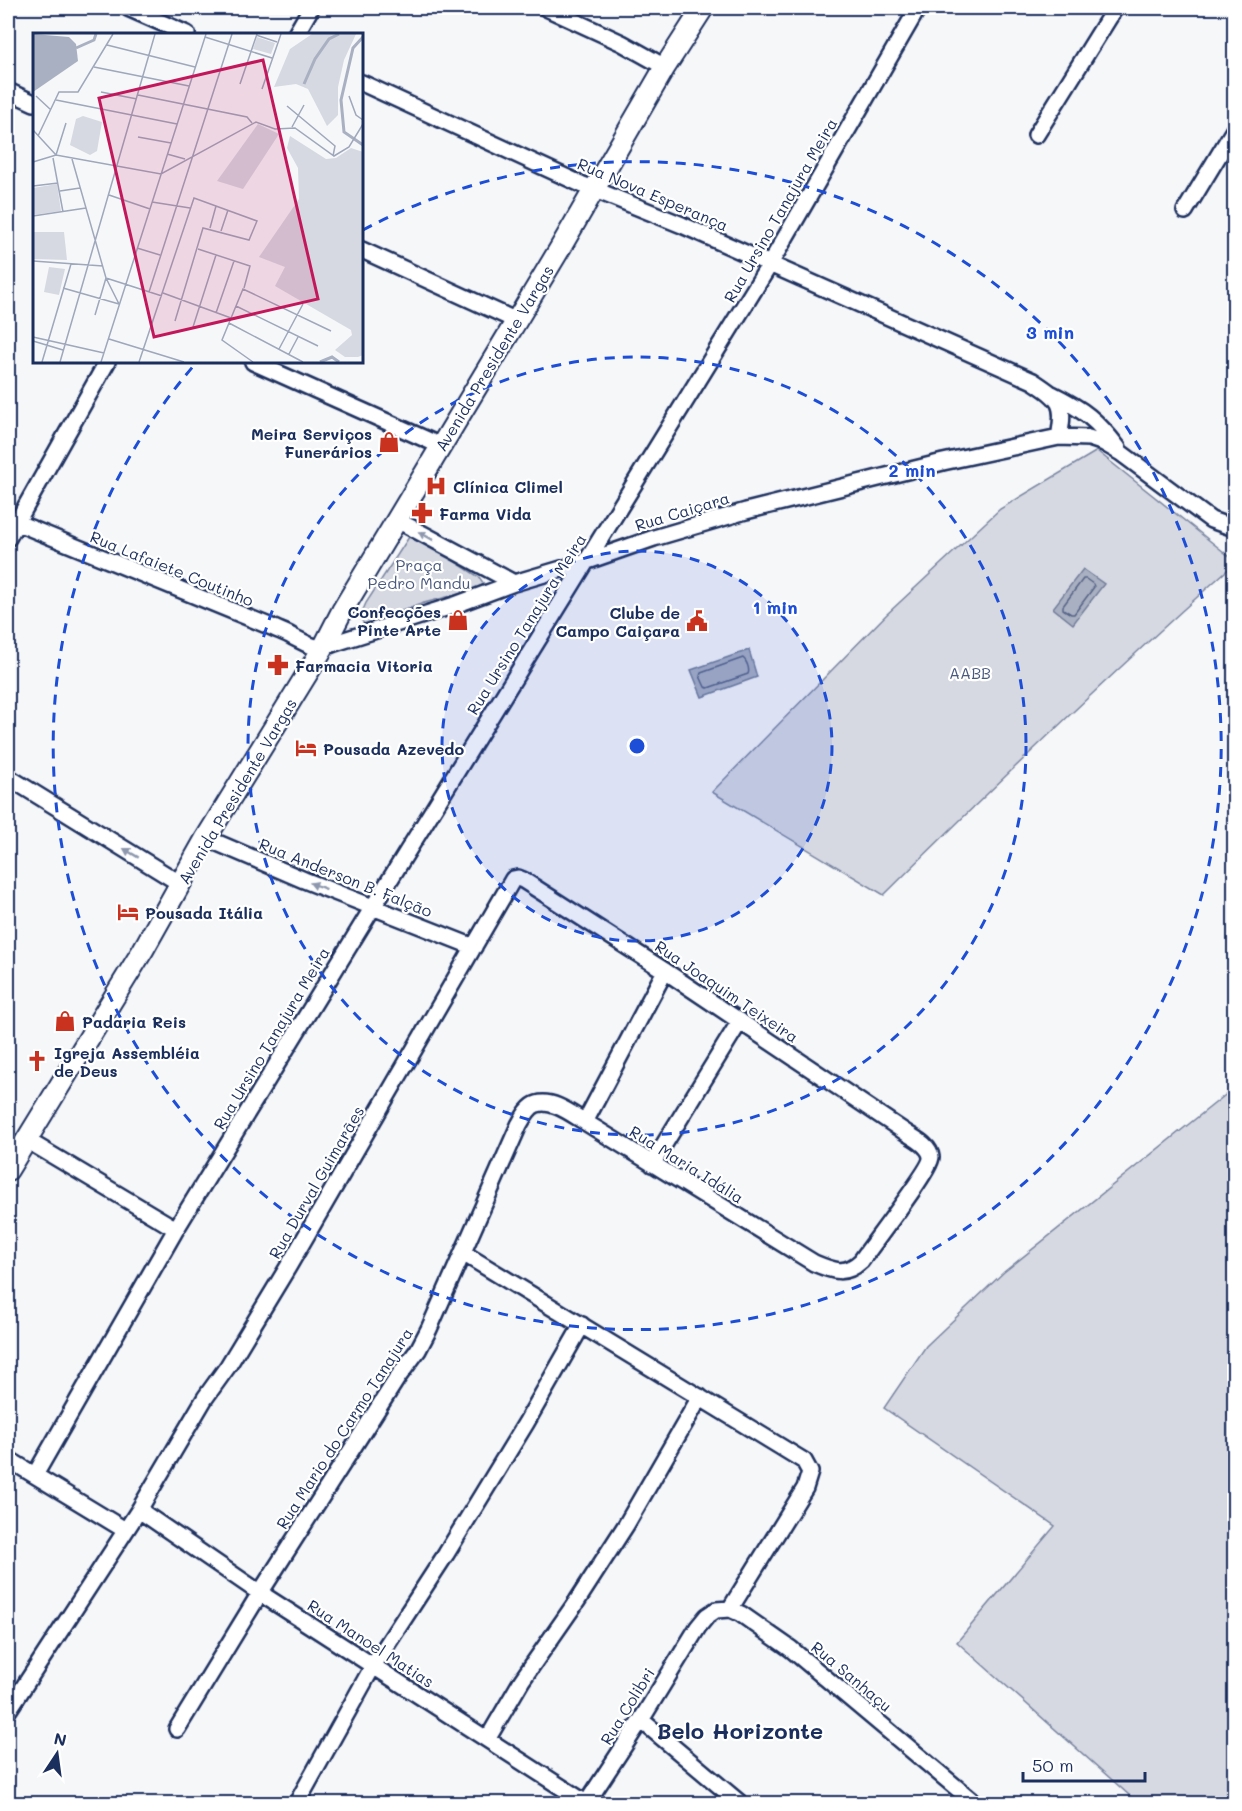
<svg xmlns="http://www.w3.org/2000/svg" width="1242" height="1811" font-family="Mali,sans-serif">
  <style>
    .green { fill: #d6d9e2; stroke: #7884a0; stroke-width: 1.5 }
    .water { fill: #a9b0c1; stroke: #707c99; stroke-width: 1.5 }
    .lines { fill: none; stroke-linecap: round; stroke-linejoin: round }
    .shore { stroke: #546386; stroke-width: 1.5 }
    .minor-casing { stroke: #1b2f5e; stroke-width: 20 }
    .major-casing { stroke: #1b2f5e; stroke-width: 24 }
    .minor { stroke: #fff; stroke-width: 15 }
    .major { stroke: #fff; stroke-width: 20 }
    .oneway { fill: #8d97ae }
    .ring { fill: none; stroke: #1d4ed8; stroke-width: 3; stroke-dasharray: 10 8 }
    .labels { text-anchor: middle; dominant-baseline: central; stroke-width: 4.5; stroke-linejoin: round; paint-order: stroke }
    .street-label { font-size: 16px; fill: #1b2f5e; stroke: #fff }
    .poi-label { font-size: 16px; font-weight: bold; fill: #1b2f5e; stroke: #fff; text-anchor: start }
    .park-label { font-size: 16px; fill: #4a5a7f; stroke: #fff }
    .district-label { font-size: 22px; font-weight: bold; fill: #1b2f5e; stroke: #fff }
    .inset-river { fill: none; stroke: #a9b0c1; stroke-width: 3 }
    .inset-road { fill: none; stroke: #9ea7bb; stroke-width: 1.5 }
    .view { fill: #c2185b; fill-opacity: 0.15; stroke: #c2185b; stroke-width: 3 }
    .inset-edge { fill: none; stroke: #1b2f5e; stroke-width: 3 }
    .centre { fill: #1d4ed8; stroke: #fff; stroke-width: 3 }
    .ring-label { font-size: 18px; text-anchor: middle; font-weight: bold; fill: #1d4ed8; stroke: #fff; stroke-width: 4.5; stroke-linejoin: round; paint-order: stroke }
  </style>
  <rect width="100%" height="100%" fill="#f6f7f9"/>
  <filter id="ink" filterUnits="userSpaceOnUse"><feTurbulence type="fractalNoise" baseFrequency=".0167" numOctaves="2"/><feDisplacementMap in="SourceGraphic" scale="12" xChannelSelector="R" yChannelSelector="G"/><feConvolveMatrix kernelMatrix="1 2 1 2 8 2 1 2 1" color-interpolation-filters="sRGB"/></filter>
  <g filter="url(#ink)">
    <path class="green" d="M1097,451L1234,560V564C1114,671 998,782 884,895L712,792L886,615L1000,509Z
      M409,537L431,546L479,577L484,584L470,591L424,603L364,624L360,617L366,603Z
      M1234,1088V1803H1138L957,1642L1055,1526L884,1408L926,1346L1004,1272Z"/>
    <path class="water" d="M1083,569L1104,584L1073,624L1053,608Z
      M749,650L757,677L702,697L691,670Z"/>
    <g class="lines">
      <path class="shore" d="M1083,579H1086L1093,584L1094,587L1074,614H1071L1063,609V606Z
        M743,658C747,661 750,670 748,674L708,688L705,687L700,676L701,673Z"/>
      <defs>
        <path id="minor" d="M128,8L187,34
          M546,8L622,43L665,67
          M296,34L311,8
          M362,83L583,185L682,225L1033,381C1060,399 1066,403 1059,437
          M8,91L34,103
          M1036,135L1115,8
          M1185,211L1234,130
          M362,250L517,321
          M253,362L441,446
          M1052,394C1084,410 1097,420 1118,448
          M8,519L274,628C280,631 287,633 293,637C310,645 315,652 335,643L455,605L514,583L585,562L654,538L746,511L943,462L1059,437L1089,438L1104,443L1121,453L1211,520L1234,528
          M397,520L514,583
          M8,538L107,362
          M8,777L181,884
          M206,838L304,880L474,947
          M585,1122L665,971
          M25,1139L176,1229
          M652,1164L740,1021
          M463,1253L804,1461L810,1472L805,1488L730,1609
          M8,1459L125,1530
          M35,1475L176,1229L373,907L770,264L918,8
          M139,1510L260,1593L586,1803
          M8,1711L139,1510L205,1398L228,1366L288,1267L513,879L518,878L523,880L665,971L908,1134C916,1139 930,1146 931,1157C932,1168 871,1246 861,1261C845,1276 833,1271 814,1263L585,1122C573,1115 553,1099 537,1104C529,1106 523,1118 519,1125L429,1329L418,1350L398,1377L260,1593L177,1729
          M641,1720L741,1804
          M488,1738L522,1680L577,1601L626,1525L700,1397
          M298,1801L373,1666L446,1554L526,1423L582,1325
          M586,1804L641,1720L698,1627L707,1616L716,1610L730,1609L741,1614L791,1649L976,1804"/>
        <path id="major" d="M8,1170L143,950L206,838L323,648L342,611L559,250L665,67L703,8"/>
      </defs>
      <use href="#minor" class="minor-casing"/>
      <use href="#major" class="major-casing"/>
      <use href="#minor" class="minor"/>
      <use href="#major" class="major"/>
    </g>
    <defs><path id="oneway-solid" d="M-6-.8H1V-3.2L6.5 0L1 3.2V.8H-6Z" transform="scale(1.5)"/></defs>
    <g class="oneway">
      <use href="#oneway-solid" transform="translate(426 536) rotate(-151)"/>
      <use href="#oneway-solid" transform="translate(131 853) rotate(-149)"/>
      <use href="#oneway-solid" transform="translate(318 886) rotate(-159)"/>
    </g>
  </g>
  <circle cx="637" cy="746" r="195" fill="#1d4ed8" fill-opacity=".12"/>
  <g class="ring">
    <circle cx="637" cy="746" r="195"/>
    <circle cx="637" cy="746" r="389"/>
    <path d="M363 230A584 584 0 1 1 196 363"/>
  </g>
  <defs>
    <symbol id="shop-bare" viewBox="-9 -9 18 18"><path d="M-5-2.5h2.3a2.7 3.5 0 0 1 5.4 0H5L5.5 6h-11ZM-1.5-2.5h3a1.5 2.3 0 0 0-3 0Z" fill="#c8321e" stroke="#fff" stroke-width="2.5" paint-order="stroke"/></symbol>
    <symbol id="hospital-bare" viewBox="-9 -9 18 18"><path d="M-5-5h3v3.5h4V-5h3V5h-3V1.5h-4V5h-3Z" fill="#c8321e" stroke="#fff" stroke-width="2.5" paint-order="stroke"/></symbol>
    <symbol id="pharmacy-bare" viewBox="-9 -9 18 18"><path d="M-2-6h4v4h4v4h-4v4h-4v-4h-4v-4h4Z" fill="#c8321e" stroke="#fff" stroke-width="2.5" paint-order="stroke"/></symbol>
    <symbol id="civic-bare" viewBox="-9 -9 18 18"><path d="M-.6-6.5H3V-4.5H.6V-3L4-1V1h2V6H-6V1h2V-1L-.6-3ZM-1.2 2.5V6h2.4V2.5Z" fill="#c8321e" stroke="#fff" stroke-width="2.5" paint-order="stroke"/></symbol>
    <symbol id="hotel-bare" viewBox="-9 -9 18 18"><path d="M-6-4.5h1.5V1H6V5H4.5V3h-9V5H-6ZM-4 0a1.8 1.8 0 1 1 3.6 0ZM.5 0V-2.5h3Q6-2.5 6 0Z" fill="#c8321e" stroke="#fff" stroke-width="2.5" paint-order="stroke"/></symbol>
    <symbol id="church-bare" viewBox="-9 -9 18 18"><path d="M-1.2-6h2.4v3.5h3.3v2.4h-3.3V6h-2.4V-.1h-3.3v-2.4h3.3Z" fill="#c8321e" stroke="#fff" stroke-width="2.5" paint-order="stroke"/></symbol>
  </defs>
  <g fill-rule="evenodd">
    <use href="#shop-bare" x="374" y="427" width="30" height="30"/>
    <use href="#hospital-bare" x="421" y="471" width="30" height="30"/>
    <use href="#pharmacy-bare" x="407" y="498" width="30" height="30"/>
    <use href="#shop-bare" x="443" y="605" width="30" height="30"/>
    <use href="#civic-bare" x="682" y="606" width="30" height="30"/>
    <use href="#pharmacy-bare" x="263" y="650" width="30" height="30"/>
    <use href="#hotel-bare" x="291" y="733" width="30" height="30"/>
    <use href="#hotel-bare" x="113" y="897" width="30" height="30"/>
    <use href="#shop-bare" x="50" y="1006" width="30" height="30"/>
    <use href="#church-bare" x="22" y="1046" width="30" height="30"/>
  </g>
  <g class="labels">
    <g class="street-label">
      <text transform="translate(653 194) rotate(23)">Rua Nova Esperança</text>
      <text transform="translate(780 210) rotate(-60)">Rua Ursino Tanajura Meira</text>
      <text transform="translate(494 358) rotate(-59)">Avenida Presidente Vargas</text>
      <text transform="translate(682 511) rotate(-17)">Rua Caiçara</text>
      <text transform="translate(172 568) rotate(22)">Rua Lafaiete Coutinho</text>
      <text transform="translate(526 624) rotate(-58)">Rua Ursino Tanajura Meira</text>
      <text transform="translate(237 791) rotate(-59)">Avenida Presidente Vargas</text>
      <text transform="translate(346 877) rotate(22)">Rua Anderson B. Falção</text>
      <text transform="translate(727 991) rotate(34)">Rua Joaquim Teixeira</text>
      <text transform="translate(271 1038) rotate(-59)">Rua Ursino Tanajura Meira</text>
      <text transform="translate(687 1164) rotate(32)">Rua Maria Idália</text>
      <text transform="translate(316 1182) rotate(-60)">Rua Durval Guimarães</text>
      <text transform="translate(344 1428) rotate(-57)">Rua Mario do Carmo Tanajura</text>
      <text transform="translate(371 1643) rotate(33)">Rua Manoel Matias</text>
      <text transform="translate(852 1676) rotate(40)">Rua Sanhaçu</text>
      <text transform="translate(627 1706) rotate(-58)">Rua Colibri</text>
    </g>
    <g class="poi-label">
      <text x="372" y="433" text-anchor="end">Meira Serviços<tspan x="372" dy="18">Funerários</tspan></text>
      <text x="453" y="486">Clínica Climel</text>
      <text x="439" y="513">Farma Vida</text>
      <text x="441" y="611" text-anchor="end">Confecções<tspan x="441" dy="18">Pinte Arte</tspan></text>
      <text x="680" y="612" text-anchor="end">Clube de<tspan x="680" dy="18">Campo Caiçara</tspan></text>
      <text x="295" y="665">Farmacia Vitoria</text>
      <text x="323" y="748">Pousada Azevedo</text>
      <text x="145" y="912">Pousada Itália</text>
      <text x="82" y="1021">Padaria Reis</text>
      <text x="54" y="1052">Igreja Assembléia<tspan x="54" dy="18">de Deus</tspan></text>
    </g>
    <g class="park-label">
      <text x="419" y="564">Praça<tspan x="419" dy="18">Pedro Mandu</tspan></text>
      <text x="970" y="672">AABB</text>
    </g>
    <g class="district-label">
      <text x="740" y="1730">Belo Horizonte</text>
    </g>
  </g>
  <g transform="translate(33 33)">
    <rect width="330" height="330" fill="#f6f7f9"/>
    <path d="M279,1H323L311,27L305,54V82L294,93L275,56L263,51L241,54L257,16ZM224,4L242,10L238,21L220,16ZM50,83L69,89L64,118L57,122L37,112L43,86ZM225,91L246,101L210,156L184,148ZM257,103L293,126L303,125L318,115L330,119V322L325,324H312L302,317L319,302L318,297L242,253L252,234L226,224L266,166L265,135L254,115ZM24,151L28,178L0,182V155ZM0,199H31L34,227L0,226ZM16,234L32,236L26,262L11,259Z" fill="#d6d9e2"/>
    <path d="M0,1L36,4L43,11L45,28L0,59Z" fill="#a9b0c1"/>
    <path class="inset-river" d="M330,4L320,15L308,67L311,99L330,112M43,15L61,7L63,1M271,51L282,26L296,6L306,1M287,329L299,324L306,329"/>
    <path class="inset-road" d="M223,2L244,9M172,4L239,25M74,12L162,34M61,34L156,53M207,51L224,1M229,56L248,1M68,59L104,66M105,62L214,84L219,90M3,63L18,77M316,63L323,82L330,87M23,67L144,91M254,73L302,113L300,123M259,94L271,72M0,97L23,122M5,103L26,59H45L80,1M105,104L138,110M134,121L152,126M23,122L33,90M20,125L30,179M39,126L73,245L86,271M0,129L23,122L128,141L223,89L242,96L262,95L301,123L316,114L330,91M0,153L25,150M27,158L47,155M76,162L117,176M119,169L157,175M0,183L53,175M177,195L183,173M188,198L195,177M104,215L127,222M165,216L217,233L211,255M0,228L70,233M30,255L86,271M116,259L199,1M130,260L198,285M203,273L285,313M183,280L201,228M62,282L73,245L129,263M196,290L270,329M160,294L183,222M0,304L71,320M76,306L151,329M0,308L30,317M246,316L270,271M256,321L265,304M9,329L38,231M27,329L122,1M68,329L173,1M106,329L161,165L224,188L216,207L170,195L142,288M220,329L189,307L210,256L298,298"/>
    <path class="view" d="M230,27L285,266L121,304L66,65Z"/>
    <rect width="330" height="330" class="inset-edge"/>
  </g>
  <circle cx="637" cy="746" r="9" class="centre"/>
  <g class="ring-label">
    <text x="1050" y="339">3 min</text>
    <text x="912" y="477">2 min</text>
    <text x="775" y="614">1 min</text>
  </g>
  <rect width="1242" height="1811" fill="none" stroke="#fff" stroke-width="30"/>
  <rect x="15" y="15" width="1212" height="1781" fill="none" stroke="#1b2f5e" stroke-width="2" filter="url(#ink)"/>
  <g transform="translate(57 1754) rotate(13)" stroke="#ffffff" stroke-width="4.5" paint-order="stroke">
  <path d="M0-4.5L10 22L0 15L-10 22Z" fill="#1b2f5e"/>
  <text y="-9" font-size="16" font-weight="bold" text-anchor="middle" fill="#1b2f5e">N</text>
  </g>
  <path d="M1023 1772v9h122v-9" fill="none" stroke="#1b2f5e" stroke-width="3"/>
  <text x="1032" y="1772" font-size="18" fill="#1b2f5e" stroke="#ffffff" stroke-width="4.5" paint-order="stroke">50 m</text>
</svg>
